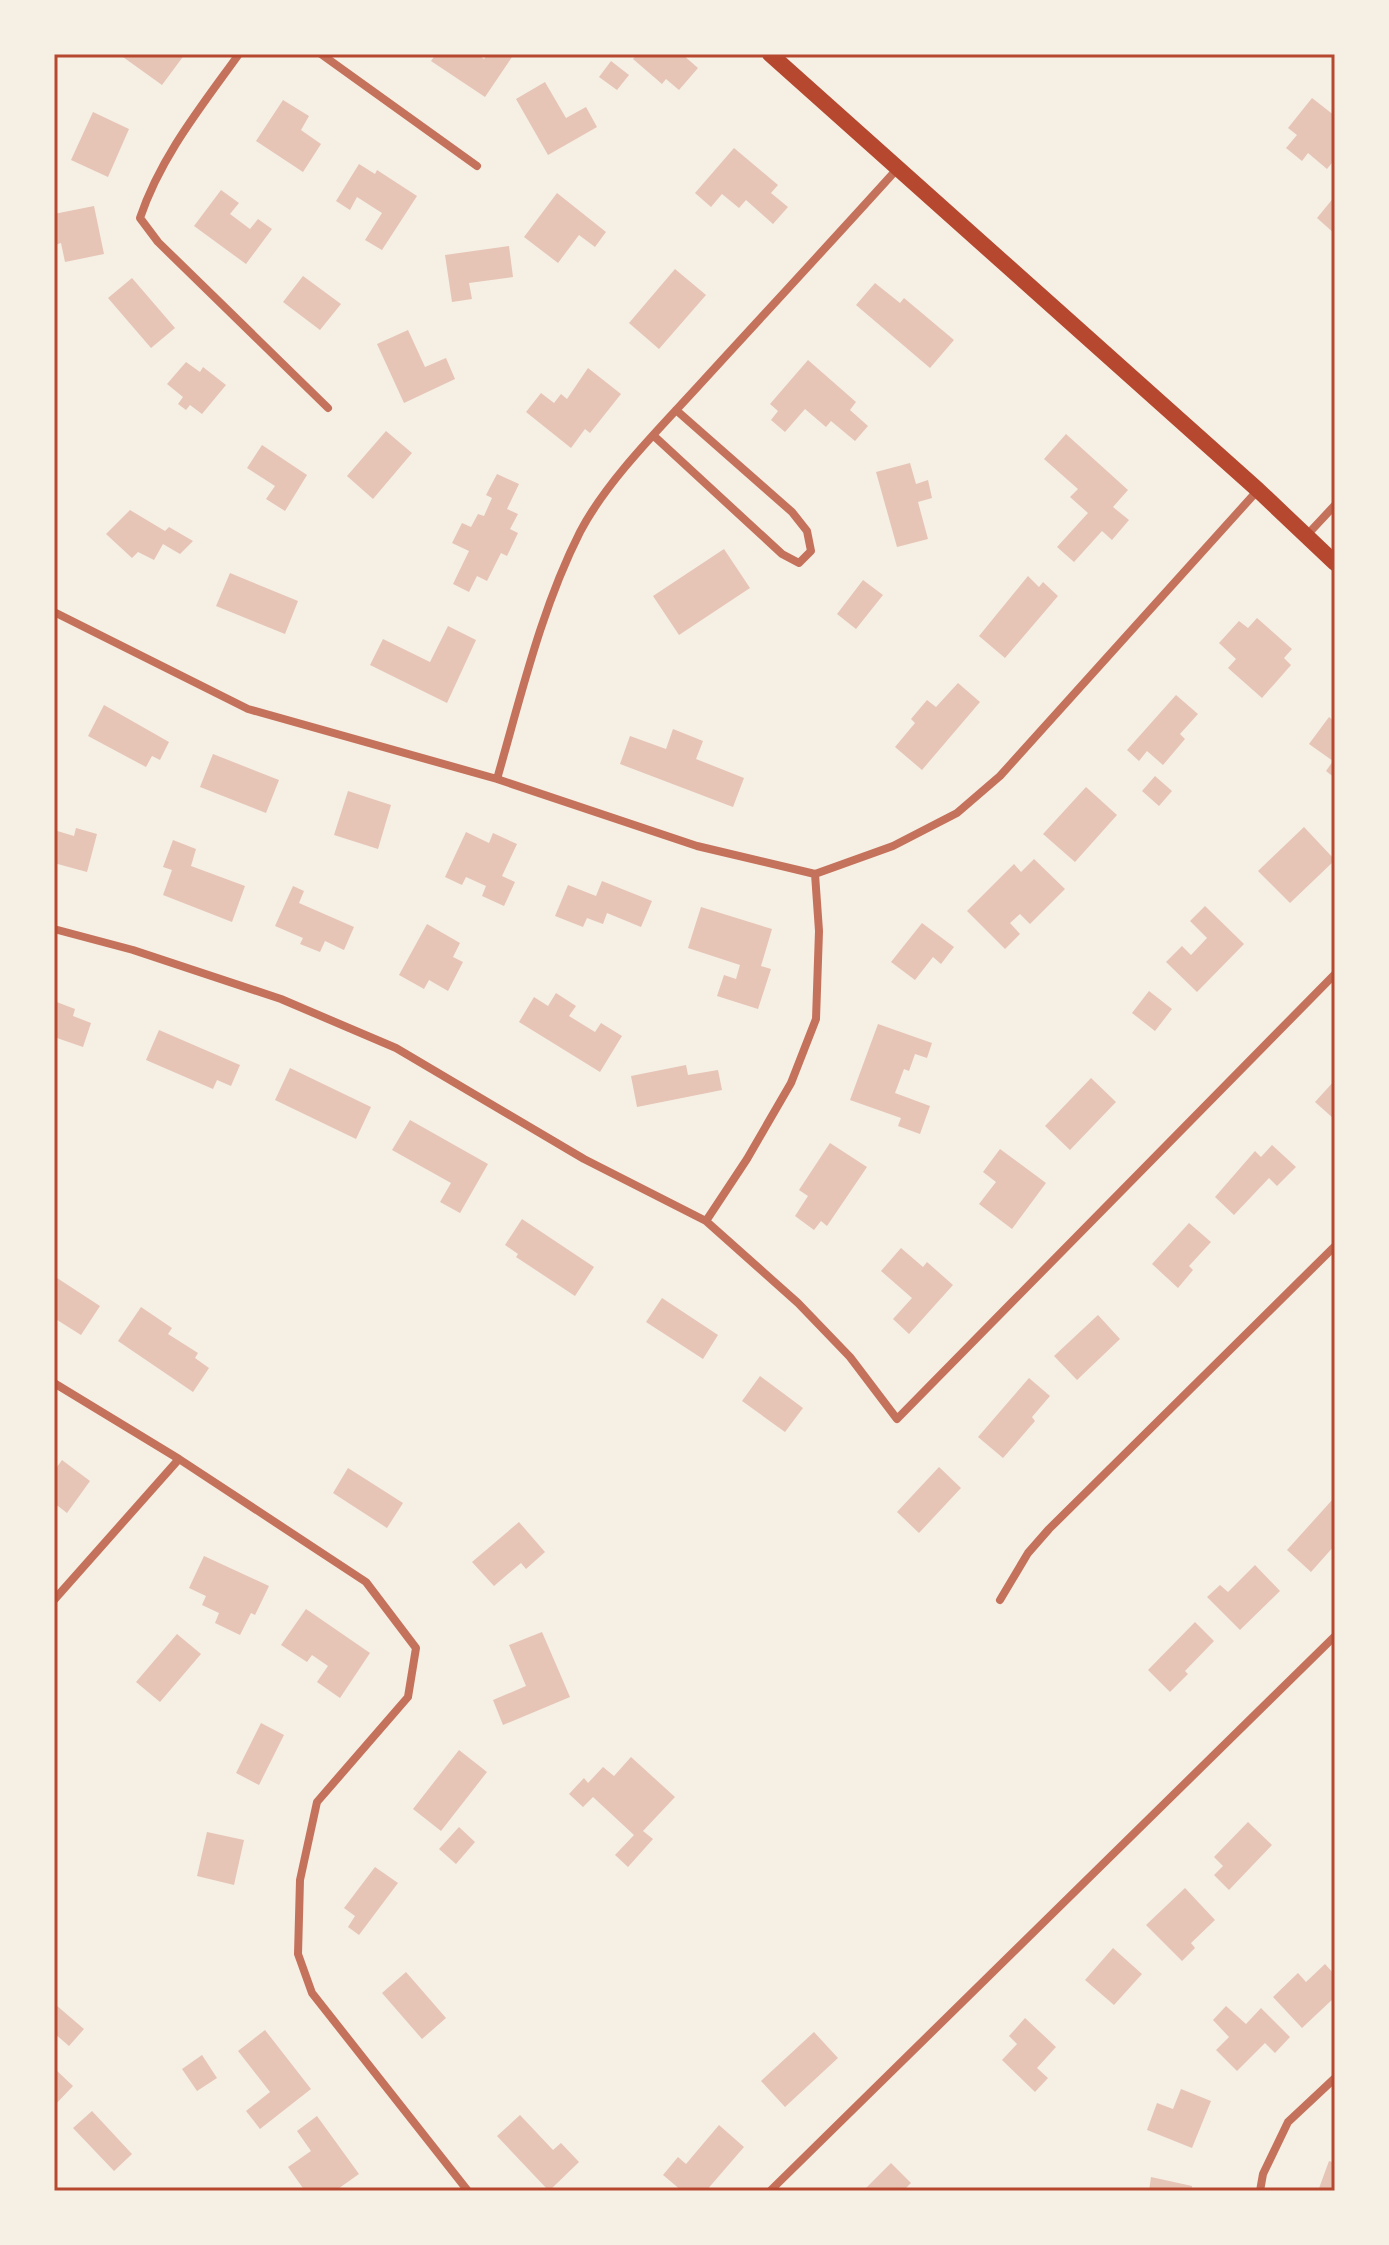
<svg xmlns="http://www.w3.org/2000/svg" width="1389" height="2245" font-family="Literata,serif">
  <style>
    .building { fill: #e6c5b7 }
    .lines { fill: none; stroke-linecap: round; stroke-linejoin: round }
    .minor { stroke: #c5725c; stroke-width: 8 }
    .secondary { stroke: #b5482f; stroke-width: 16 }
    .neatline { fill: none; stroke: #b5482f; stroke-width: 3 }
  </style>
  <rect width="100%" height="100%" fill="#f6efe4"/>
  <path class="building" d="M125,54H185L162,85L123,57Z
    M436,54H477L484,59L488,54H514L485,97L431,61Z
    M637,54H682L698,68L679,90L666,79L662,84L633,59Z
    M611,61L629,75L617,90L599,77Z
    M545,82L566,118L586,107L597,127L548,155L516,99Z
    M1312,98L1335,116V159L1327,169L1308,153L1302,161L1286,148L1297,135L1288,128Z
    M283,100L309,116L301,130L321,144L303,172L256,141Z
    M93,112L129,129L108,177L71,160Z
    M734,148L778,185L771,193L788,207L773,224L746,200L739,208L722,194L711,207L695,193Z
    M359,164L375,174L377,170L417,196L382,250L365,240L382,213L357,197L350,210L336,201Z
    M221,190L239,203L230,214L250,229L258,219L272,229L246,264L194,226Z
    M557,193L606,232L595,247L579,235L558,263L524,237Z
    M1335,196V234L1317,218Z
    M94,206L104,254L65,262L61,243L55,245L54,214Z
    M509,246L513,277L469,283L472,299L452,302L445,255Z
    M675,269L706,295L659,349L629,323Z
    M303,276L341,304L320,330L283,302Z
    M132,278L175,328L151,348L108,298Z
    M875,283L900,303L904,298L954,340L930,368L856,305Z
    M408,330L425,367L446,358L455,379L404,403L377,344Z
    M808,360L856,402L850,410L868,426L855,441L831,421L826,427L805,409L785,432L771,420L778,411L770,404Z
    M186,362L200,372L203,367L226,385L202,414L190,405L186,410L178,404L183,397L167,384Z
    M588,368L621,394L590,433L585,429L571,448L526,412L541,393L554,403L561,394L567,399Z
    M386,431L412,453L373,499L347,476Z
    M1066,434L1128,490L1113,507L1129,520L1112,540L1102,531L1074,562L1057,547L1088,513L1070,497L1078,489L1044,459Z
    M262,445L307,475L285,511L266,499L275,486L247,468Z
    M910,463L916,484L928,480L932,498L918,502L928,539L897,547L876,472Z
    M497,474L519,484L507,509L518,514L510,529L518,533L507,556L501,553L487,581L477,576L469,592L453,584L469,551L452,543L462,523L471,527L478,514L484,516L492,498L486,495Z
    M130,510L165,531L169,527L193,541L180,554L163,544L154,560L138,552L132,558L106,534Z
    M724,549L750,588L679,635L653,596Z
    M230,573L298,601L285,634L216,606Z
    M1028,576L1039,587L1043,582L1058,596L1005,658L979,636Z
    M863,580L883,595L856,629L837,614Z
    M1257,618L1292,649L1284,658L1291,665L1262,698L1228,668L1236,659L1219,643L1239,621L1248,628Z
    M448,626L476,640L447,703L370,665L383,639L430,662Z
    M958,683L980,702L922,770L895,747L915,723L911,719L927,700L936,707Z
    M1176,695L1198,714L1180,734L1185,739L1163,765L1147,751L1139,761L1127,750Z
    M104,705L169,742L160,760L152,756L146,767L88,736Z
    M1329,717L1335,722V778L1326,771L1333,761L1309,744Z
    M673,729L703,741L696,759L744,778L733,807L620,764L630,736L666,749Z
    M213,754L279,780L266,813L200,787Z
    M1155,776L1172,791L1159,806L1142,791Z
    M1086,787L1117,815L1075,862L1043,834Z
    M348,791L391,805L378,849L334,835Z
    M1304,827L1335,860L1290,903L1258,871Z
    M76,828L97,834L87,872L54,863V830L74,836Z
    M466,832L489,843L493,833L517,844L502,876L515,882L504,906L482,896L486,886L466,877L462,885L445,877Z
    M173,840L196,849L191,866L245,886L232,922L163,895L172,870L163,867Z
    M1034,859L1065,889L1030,924L1020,914L1010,923L1020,934L1005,949L967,911L1014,864L1021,872Z
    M602,881L652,901L641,927L607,913L603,924L587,918L583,927L555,916L568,885L596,896Z
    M293,886L304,891L299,903L354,927L344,950L325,941L320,952L300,944L303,938L275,926Z
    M1205,906L1244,944L1197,992L1166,962L1182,946L1191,955L1207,938L1190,921Z
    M701,907L772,929L761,966L771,969L758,1009L717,996L724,975L736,979L740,965L688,948Z
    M922,923L954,947L941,964L933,957L915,980L891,962Z
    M427,924L460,943L453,957L463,962L448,991L429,980L424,989L399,975Z
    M1149,991L1172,1009L1155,1031L1132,1013Z
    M556,993L576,1006L569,1016L595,1032L601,1023L622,1036L600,1072L519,1022L534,997L548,1006Z
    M54,1001L75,1009L73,1016L91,1023L83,1047L54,1037Z
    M878,1024L932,1043L927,1058L915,1054L909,1071L904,1069L895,1093L930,1106L920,1134L898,1126L901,1118L850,1100Z
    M159,1030L240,1065L231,1086L217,1080L213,1089L146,1060Z
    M686,1065L688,1075L718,1070L722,1090L637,1107L631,1076Z
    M290,1068L371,1107L356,1139L275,1100Z
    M1091,1078L1116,1102L1070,1150L1045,1126Z
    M1335,1080V1117L1333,1118L1315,1102Z
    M410,1120L488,1164L460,1213L440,1202L451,1183L392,1150Z
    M830,1143L867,1167L827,1226L821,1221L814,1230L795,1216L808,1196L799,1190Z
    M1272,1145L1296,1167L1277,1186L1269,1178L1234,1215L1215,1197L1255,1151L1261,1157Z
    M1000,1149L1046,1183L1012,1229L979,1204L996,1182L983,1172Z
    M522,1219L594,1267L575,1296L516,1257L518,1254L505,1245Z
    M1189,1223L1211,1242L1189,1266L1193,1270L1178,1288L1152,1264Z
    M901,1248L923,1267L927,1262L953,1285L909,1334L893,1319L912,1298L881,1271Z
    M54,1276L100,1306L81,1335L54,1318Z
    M662,1298L718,1335L703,1359L646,1322Z
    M141,1307L172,1328L168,1334L198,1353L195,1358L209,1368L193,1392L118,1341Z
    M1098,1315L1120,1339L1077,1380L1054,1356Z
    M760,1376L803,1408L785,1432L742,1401Z
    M1029,1378L1050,1396L1032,1417L1035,1421L1003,1458L978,1437Z
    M62,1460L90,1481L67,1513L54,1503V1471Z
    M939,1467L961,1488L919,1533L897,1512Z
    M348,1468L403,1503L387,1528L333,1493Z
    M1333,1499L1335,1545L1311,1572L1287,1550Z
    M519,1522L545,1552L526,1569L521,1563L494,1586L472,1562Z
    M204,1556L269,1586L255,1615L251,1613L240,1635L215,1623L219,1613L202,1605L206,1596L189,1588Z
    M1255,1565L1280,1591L1240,1630L1207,1597L1220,1585L1228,1592Z
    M306,1609L370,1653L340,1698L317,1682L328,1666L312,1655L307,1662L281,1645Z
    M1195,1622L1214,1641L1185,1671L1188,1674L1170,1692L1148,1670Z
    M542,1632L570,1697L503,1725L493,1700L526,1686L509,1645Z
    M177,1634L201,1654L160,1702L136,1682Z
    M261,1723L284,1735L259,1785L236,1773Z
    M459,1750L487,1772L441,1831L413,1809Z
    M631,1757L675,1797L643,1831L653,1839L628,1867L615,1855L634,1835L593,1797L583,1807L569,1794L584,1778L588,1783L603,1767L614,1776Z
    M1248,1822L1272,1845L1229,1890L1214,1875L1223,1866L1214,1857Z
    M459,1827L475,1842L456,1864L439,1849Z
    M207,1832L244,1840L234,1885L197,1876Z
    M375,1867L398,1883L359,1935L348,1927L355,1916L344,1908Z
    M1185,1888L1215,1920L1191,1943L1195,1948L1182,1961L1146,1925Z
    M1113,1948L1142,1974L1114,2005L1085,1980Z
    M1325,1964L1335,1975V1997L1302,2028L1273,1997L1298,1973L1306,1982Z
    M406,1972L446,2018L422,2039L382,1993Z
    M56,2005L84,2029L69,2046L54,2033Z
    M1226,2006L1246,2024L1261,2008L1290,2037L1275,2053L1265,2043L1237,2071L1216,2050L1229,2037L1213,2020Z
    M1025,2018L1056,2047L1037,2068L1048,2078L1035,2092L1002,2060L1017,2044L1009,2036Z
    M265,2030L311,2089L260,2129L246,2111L270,2092L238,2051Z
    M814,2032L838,2058L785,2107L761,2081Z
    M202,2055L217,2078L197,2091L182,2069Z
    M54,2068L73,2086L54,2106Z
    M1181,2089L1211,2101L1192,2148L1147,2130L1157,2103L1173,2109Z
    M92,2111L132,2154L114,2171L73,2128Z
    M520,2115L553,2150L561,2143L579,2162L549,2191L497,2136Z
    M317,2116L359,2174L335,2191H305L288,2167L311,2151L297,2131Z
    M719,2125L744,2147L706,2191H682L663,2175L678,2157L686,2164Z
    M1329,2161L1335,2163V2191H1318Z
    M891,2163L911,2183L903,2191H863Z
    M1151,2177L1192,2186L1191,2191H1149Z"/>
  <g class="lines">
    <path class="minor" d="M239,54C201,107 161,156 140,218L158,242L328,408
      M321,54L477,166
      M654,436L782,554L799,563L811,551L807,531L792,512L676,410
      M1307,535L1335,505
      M54,612L248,709L497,779L697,846L815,874L893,846L957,813L1000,776L1258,490
      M497,779C521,696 541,609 580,532C607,480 662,426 702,382C767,311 833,240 898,168
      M54,929L133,950L281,999L396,1048L584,1159L706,1221L798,1303L850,1357L897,1419L1335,974
      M706,1221L747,1159L791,1083L816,1019L819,931L815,874
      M54,1383L179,1459L366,1582L416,1648L408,1697L317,1802L300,1880L298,1954L312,1993L468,2191
      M54,1600L179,1459
      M1000,1600L1028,1553L1049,1529L1335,1246
      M770,2191L1335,1636
      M1260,2191L1263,2174L1288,2122L1335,2078"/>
    <path class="secondary" d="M770,54L1258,490L1335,563"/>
  </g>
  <rect width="1389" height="2245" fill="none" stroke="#f6efe4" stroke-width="112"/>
  <rect x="56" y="56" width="1277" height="2133" class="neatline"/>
</svg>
